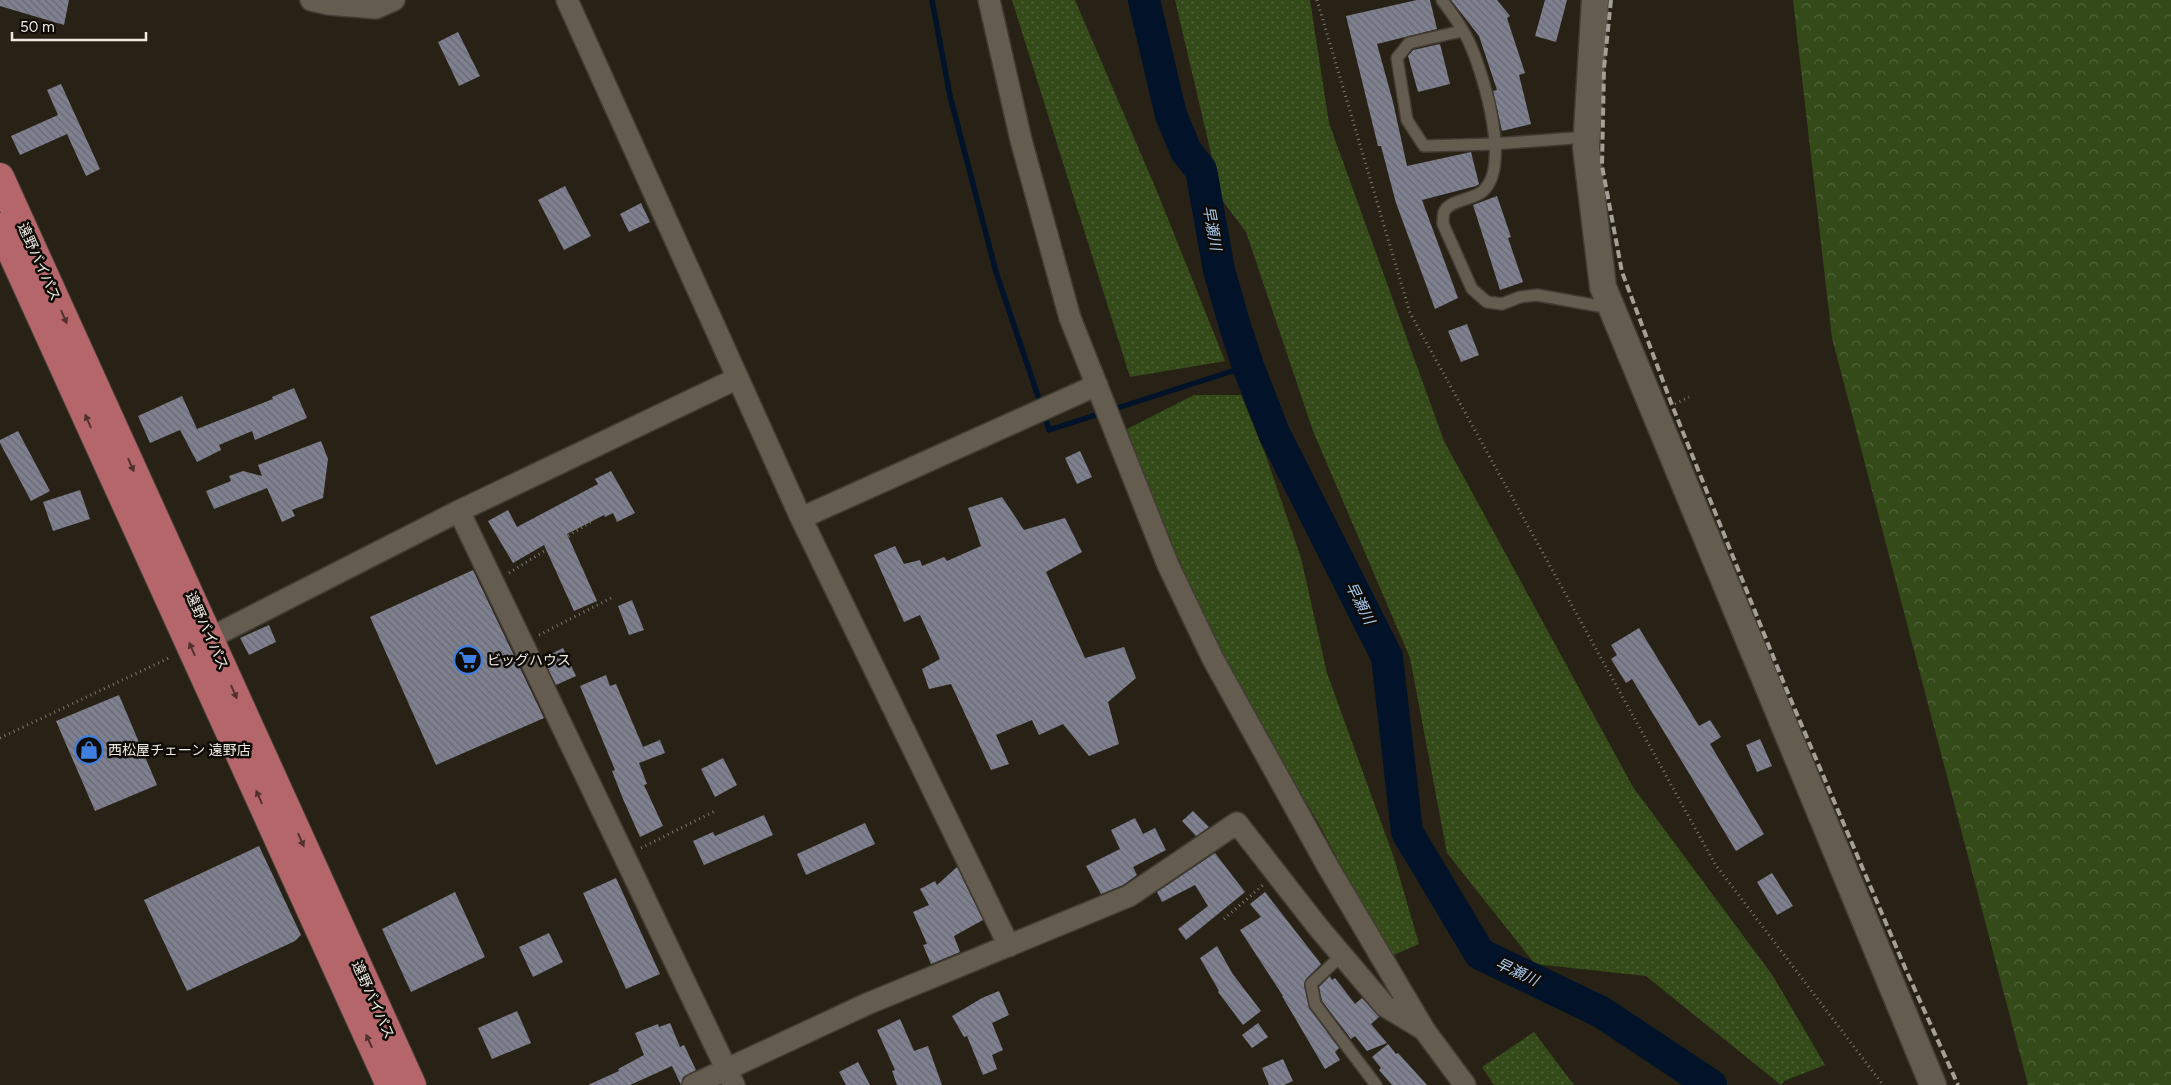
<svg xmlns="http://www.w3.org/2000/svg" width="2171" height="1085" font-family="Figtree,'Noto Sans JP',sans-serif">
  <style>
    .grass { fill: url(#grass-dots) }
    .forest { fill: url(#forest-crowns) }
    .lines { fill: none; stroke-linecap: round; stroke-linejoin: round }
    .stream { stroke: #021329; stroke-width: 5.5 }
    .river { stroke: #021329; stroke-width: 32 }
    .building { fill: url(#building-back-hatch) }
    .service-casing { stroke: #423c34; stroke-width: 14 }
    .minor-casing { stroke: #423c34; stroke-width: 24 }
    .tertiary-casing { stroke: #423c34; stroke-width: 29 }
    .trunk-casing { stroke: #423c34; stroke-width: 30 }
    .path { stroke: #7d786e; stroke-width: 3; stroke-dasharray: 1 4; stroke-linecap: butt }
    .service { stroke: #635c4f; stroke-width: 11 }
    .minor { stroke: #635c4f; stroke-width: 21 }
    .tertiary { stroke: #635c4f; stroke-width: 26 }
    .trunk { stroke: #b4666a; stroke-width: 28 }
    .rail { stroke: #a5a097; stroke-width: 4; stroke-dasharray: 8 4; stroke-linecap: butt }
    .oneway { fill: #51302f }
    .labels { text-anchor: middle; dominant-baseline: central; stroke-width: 5; stroke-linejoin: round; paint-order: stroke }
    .street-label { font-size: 14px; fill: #efeae3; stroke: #0f0c07 }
    .poi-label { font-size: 14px; fill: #efeae3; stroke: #0f0c07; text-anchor: start }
    .water-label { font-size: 15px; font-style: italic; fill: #a9c8ed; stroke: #0f0c07 }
  </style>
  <defs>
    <pattern id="grass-dots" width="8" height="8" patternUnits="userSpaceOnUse" patternTransform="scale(1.25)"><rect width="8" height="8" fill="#344a19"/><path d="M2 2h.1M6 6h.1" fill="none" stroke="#52643a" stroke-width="1.8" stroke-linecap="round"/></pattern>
    <pattern id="forest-crowns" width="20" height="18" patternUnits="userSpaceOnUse" patternTransform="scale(1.25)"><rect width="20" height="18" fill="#344a19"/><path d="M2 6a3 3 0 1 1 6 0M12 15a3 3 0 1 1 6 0" fill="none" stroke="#52643a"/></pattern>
    <pattern id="building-back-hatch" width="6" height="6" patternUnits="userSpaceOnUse" patternTransform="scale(1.25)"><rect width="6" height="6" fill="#7f8190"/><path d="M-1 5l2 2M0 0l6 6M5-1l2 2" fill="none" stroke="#696972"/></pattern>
  </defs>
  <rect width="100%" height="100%" fill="#282216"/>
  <path class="grass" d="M1012,0H1075L1156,189L1225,361L1130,377Z
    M1175,0H1310L1329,123L1444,441L1633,787L1773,976L1825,1065L1784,1081L1781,1085L1646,976L1535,964L1447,853L1410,658L1313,431L1246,232L1222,200Z
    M1194,395H1241L1266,456L1301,558L1327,673L1394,858L1419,944L1389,957L1319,824L1228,669L1170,548L1127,429Z
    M1534,1032L1574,1085H1494L1482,1067Z"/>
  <path class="forest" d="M1793,0H2171V1085H2028L1832,338Z"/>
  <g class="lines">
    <path class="stream" d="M932,0L950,96L996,272L1041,405
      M1044,414L1049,430L1248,366"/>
    <path class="river" d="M1144,0L1171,115L1186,151L1201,170L1219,270L1234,323L1248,366L1274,433L1387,657L1407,832L1480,954L1601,1012L1711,1085"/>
  </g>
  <path class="building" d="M0,0H69L64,25L0,6Z
    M1417,0H1430L1437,29L1377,44L1393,102L1407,166L1471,152L1479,184L1476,186L1422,200L1458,298L1435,309L1396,203L1381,146H1378L1346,16Z
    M1451,0H1497L1510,16L1507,18L1525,73L1519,75L1531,124L1502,131L1493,91L1497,90L1479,36Z
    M1545,0H1567L1556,42L1535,36Z
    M458,32L480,76L459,86L438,42Z
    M1440,44L1450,84L1418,92L1408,56L1413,50Z
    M61,84L100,169L86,176L67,134L20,155L11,136L58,115L47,90Z
    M565,186L591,236L564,250L538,200Z
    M1497,196L1511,237L1508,238L1523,282L1500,290L1473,205Z
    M641,203L650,222L629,232L620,214Z
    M1467,324L1479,355L1461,362L1448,331Z
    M294,388L307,418L255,440L252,431L219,445L221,450L197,462L180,430L150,443L138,416L182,396L197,429L273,399L272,397Z
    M18,431L50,491L31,501L0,443V440Z
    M321,441L328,459L323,498L292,510L295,516L282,522L267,488L214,509L206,491L231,481L229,476L243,471L262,476L258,465Z
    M1080,451L1092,477L1077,484L1065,458Z
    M611,471L635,513L617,522L613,513L605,517L604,515L567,534L597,601L574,611L544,545L513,563L488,521L508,510L517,527L598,484L595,479Z
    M80,490L90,519L53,531L43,502Z
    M1002,497L1024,530L1065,518L1082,552L1046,572L1085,658L1124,647L1136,678L1108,702L1119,744L1089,756L1063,724L1039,735L1032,720L996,735L1009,764L991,770L951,684L929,689L922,669L940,659L920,615L904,622L874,555L895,546L904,564L920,560L922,566L944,557L947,561L981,546L968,508Z
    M473,570L544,718L436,765L370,617Z
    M632,600L644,630L629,635L618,606Z
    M269,625L276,642L249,655L240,638Z
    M1639,628L1699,726L1710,720L1721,737L1710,744L1764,834L1736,851L1632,679L1626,683L1611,659L1617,655L1611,645Z
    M563,648L576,676L556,685L543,658Z
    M606,675L610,686L616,684L643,747L660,740L665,753L639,763L647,784L644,785L663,826L640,837L623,799L612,771L615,770L580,686Z
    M119,695L157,785L95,811L56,721Z
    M1760,739L1772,766L1757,772L1746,745Z
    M723,758L737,785L715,797L701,769Z
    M1193,811L1209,827L1196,836L1182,821Z
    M764,815L773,835L704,865L693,841L713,832L715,836Z
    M1135,818L1143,834L1155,828L1166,850L1133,867L1137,875L1123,885L1101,894L1086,866L1120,849L1111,830Z
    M865,823L875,844L806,875L797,854Z
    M259,846L301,935L295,941L187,991L144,900Z
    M1215,853L1245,892L1186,940L1178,929L1208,906L1195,885L1162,902L1157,892Z
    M957,867L983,920L954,936L960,952L931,964L923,945L927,944L913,912L929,905L920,889L935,881L937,885Z
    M1772,873L1793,906L1777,915L1757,882Z
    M616,878L660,974L626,989L583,893Z
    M455,892L485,957L411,992L382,929Z
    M1265,892L1321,964L1306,979L1304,985L1309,1008L1339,1048L1335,1052L1340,1060L1325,1069L1282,996H1283L1240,930L1261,917L1250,904Z
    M549,933L563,962L533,977L519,947Z
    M1217,946L1232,973L1261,1011L1243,1025L1218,992L1219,991L1200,958Z
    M1330,976L1332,980L1335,978L1355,1004L1362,998L1379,1017L1371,1024L1387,1043L1367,1051L1355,1036L1351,1039L1322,1001L1319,987Z
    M999,991L1009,1015L992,1023L1003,1050L992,1055L997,1069L983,1075L967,1036L964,1037L952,1016L982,998Z
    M517,1011L531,1043L492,1059L478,1028Z
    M900,1019L914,1051L928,1046L942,1085H897L892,1071L895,1070L877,1030Z
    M670,1023L680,1047L684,1045L696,1070L683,1077L681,1085L672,1066L630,1085H588L619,1071L618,1069L644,1055L635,1033L658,1024L659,1027Z
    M1258,1023L1268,1037L1252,1048L1242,1035Z
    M1388,1044L1396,1054L1398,1053L1427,1085H1392L1379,1070L1381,1068L1372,1057Z
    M1283,1059L1293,1081L1284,1085H1269L1262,1068Z
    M858,1062L870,1085H846L839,1072Z"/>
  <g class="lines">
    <defs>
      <path id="service" d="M1442,0C1453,15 1465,31 1472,49C1484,78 1511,166 1483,191C1474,200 1450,199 1444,212C1443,215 1443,221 1443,224L1472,289L1487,302L1502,304L1520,297L1537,295L1599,306
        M1462,31L1409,43L1397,58L1407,120L1424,146L1494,144L1587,137
        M1342,955L1311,984L1315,1004L1376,1085"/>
      <path id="minor" d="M311,0L328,4L376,8L394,0
        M567,0L801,518L1009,946
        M989,0L1021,140L1070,318L1168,565L1213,659L1327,865L1425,1031L1465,1085
        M459,511L734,1085
        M801,518L1097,385
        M210,638L459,511L738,378
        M693,1085L867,1004L1129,896L1237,823L1318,927L1385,1006L1423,1029"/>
      <path id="tertiary" d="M1595,0L1586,148L1603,287L1933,1085"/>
      <path id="trunk" d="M0,177L412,1085
        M0,227L390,1085"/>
    </defs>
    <use href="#service" class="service-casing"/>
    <use href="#minor" class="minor-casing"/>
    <use href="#tertiary" class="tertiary-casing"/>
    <use href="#trunk" class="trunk-casing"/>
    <path class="path" d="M1317,0L1410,313L1715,864L1883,1085
      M1675,404L1689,397
      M509,573L594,520
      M539,635L611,598
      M0,738L171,657
      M641,848L717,810
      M1224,919L1263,885"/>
    <use href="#service" class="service"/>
    <use href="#minor" class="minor"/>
    <use href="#tertiary" class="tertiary"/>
    <use href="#trunk" class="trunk"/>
    <path class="rail" d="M1611,0L1604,68L1602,166L1622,272L1672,405L1785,686L1906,970L1958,1085"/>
  </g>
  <defs><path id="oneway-solid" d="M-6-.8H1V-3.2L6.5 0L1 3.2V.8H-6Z" transform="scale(1.25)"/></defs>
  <g class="oneway">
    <use href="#oneway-solid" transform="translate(64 317) rotate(66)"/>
    <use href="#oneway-solid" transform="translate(88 421) rotate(-114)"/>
    <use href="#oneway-solid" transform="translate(131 465) rotate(66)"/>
    <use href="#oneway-solid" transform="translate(192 649) rotate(-114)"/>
    <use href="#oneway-solid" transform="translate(234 692) rotate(66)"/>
    <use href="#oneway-solid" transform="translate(259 797) rotate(-114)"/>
    <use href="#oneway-solid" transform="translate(301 840) rotate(66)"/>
    <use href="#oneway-solid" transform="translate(369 1041) rotate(-114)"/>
  </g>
  <defs>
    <symbol id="supermarket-ring" viewBox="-11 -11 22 22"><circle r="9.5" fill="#0f0c07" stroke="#3f7fe0" stroke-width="1.5"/><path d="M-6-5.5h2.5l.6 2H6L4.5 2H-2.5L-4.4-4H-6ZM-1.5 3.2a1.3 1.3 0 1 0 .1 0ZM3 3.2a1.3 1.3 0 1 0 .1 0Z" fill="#3f7fe0"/></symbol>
    <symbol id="shop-ring" viewBox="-11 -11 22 22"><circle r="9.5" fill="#0f0c07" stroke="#3f7fe0" stroke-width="1.5"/><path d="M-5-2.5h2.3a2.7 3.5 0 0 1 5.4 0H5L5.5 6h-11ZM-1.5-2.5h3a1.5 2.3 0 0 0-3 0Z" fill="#3f7fe0"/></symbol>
  </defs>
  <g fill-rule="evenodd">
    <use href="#supermarket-ring" x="452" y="644" width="32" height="32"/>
    <use href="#shop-ring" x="73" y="734" width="32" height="32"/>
  </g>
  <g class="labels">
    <g class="street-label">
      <text transform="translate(39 262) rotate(66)">遠野バイパス</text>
      <text transform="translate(207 631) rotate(66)">遠野バイパス</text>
      <text transform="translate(373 1000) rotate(66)">遠野バイパス</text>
    </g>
    <g class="poi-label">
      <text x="487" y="660">ビッグハウス</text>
      <text x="108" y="750">西松屋チェーン 遠野店</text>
    </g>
    <g class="water-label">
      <text transform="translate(1212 228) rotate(80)">早瀬川</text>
      <text transform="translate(1360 603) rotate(63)">早瀬川</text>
      <text transform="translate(1517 972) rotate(25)">早瀬川</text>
    </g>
  </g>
  <path d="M12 32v8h134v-8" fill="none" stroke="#efeae3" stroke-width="2.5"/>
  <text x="20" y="32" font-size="15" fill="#efeae3" stroke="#0f0c07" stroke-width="4" paint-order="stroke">50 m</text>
</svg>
